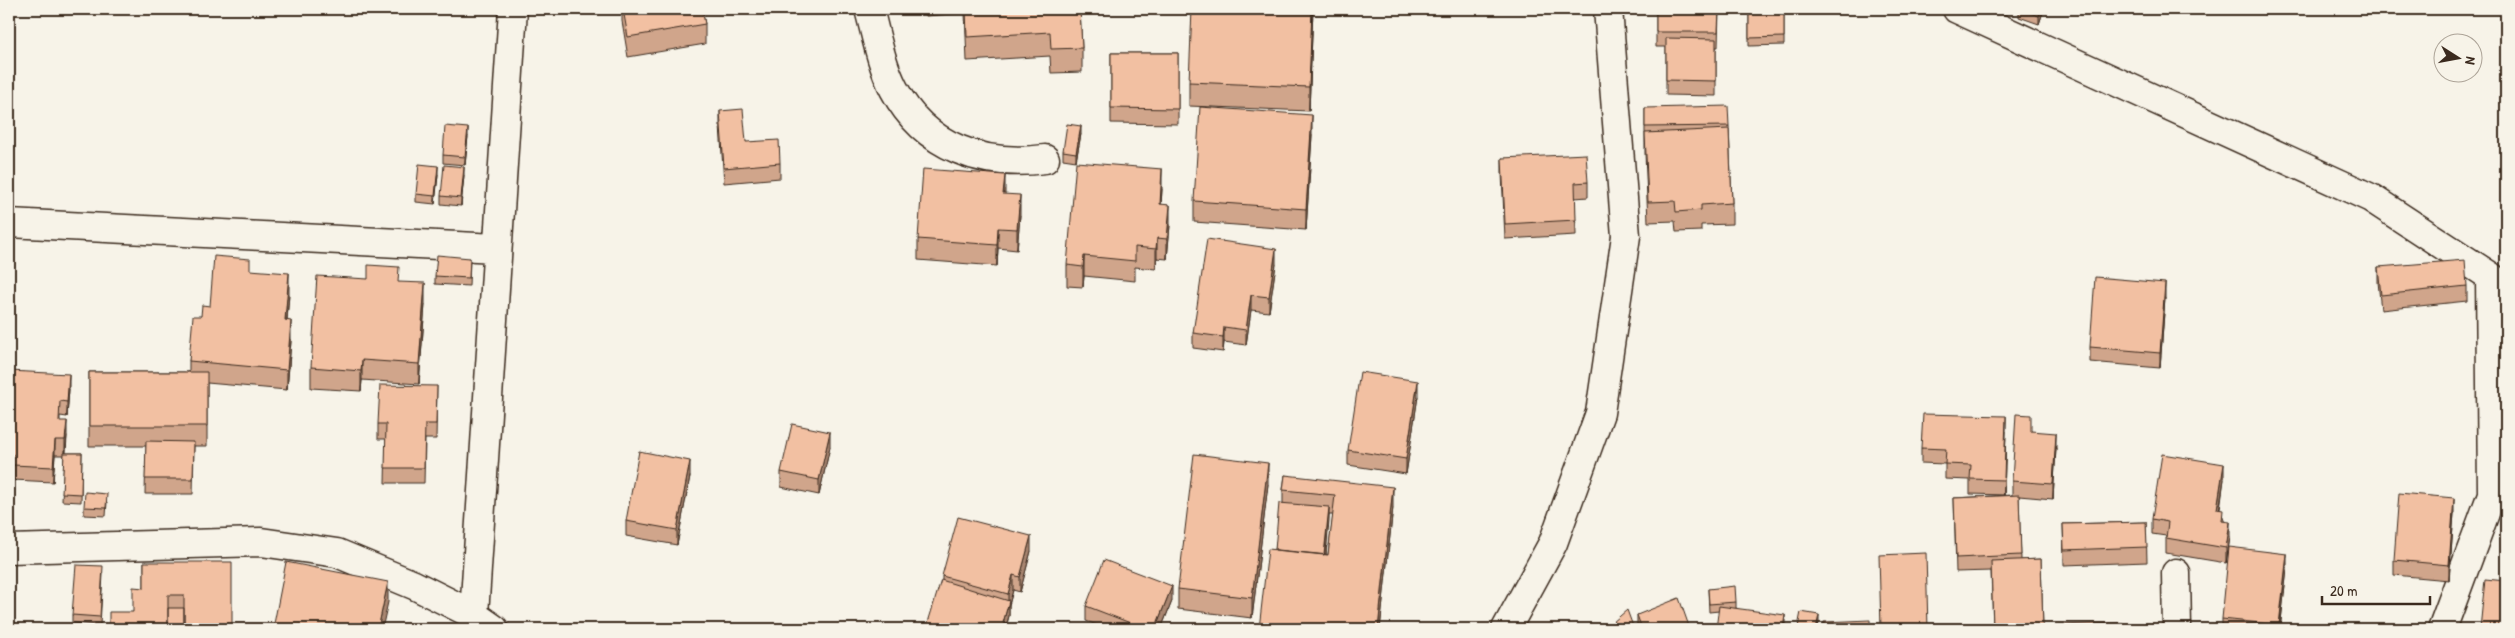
<svg xmlns="http://www.w3.org/2000/svg" width="2515" height="638" font-family="'Patrick Hand',sans-serif">
  <style>
    .lines { fill: none; stroke-linecap: round; stroke-linejoin: round }
    .minor-casing { stroke: #3b2a1e; stroke-width: 31 }
    .minor { stroke: #f7f3e8; stroke-width: 28 }
    .wall { fill: #d0a58b; stroke: #3b2a1e; fill-rule: evenodd }
    .shaded-wall { fill: #a98671; stroke: #3b2a1e }
    .building { fill: #f2c0a2; stroke: #3b2a1e; fill-rule: evenodd }
  </style>
  <rect width="100%" height="100%" fill="#f7f3e8"/>
  <filter id="ink" filterUnits="userSpaceOnUse"><feTurbulence type="fractalNoise" baseFrequency=".02" numOctaves="2"/><feDisplacementMap in="SourceGraphic" scale="10" xChannelSelector="R" yChannelSelector="G"/><feConvolveMatrix kernelMatrix="1 2 1 2 8 2 1 2 1" color-interpolation-filters="sRGB"/></filter>
  <g filter="url(#ink)">
    <g class="lines">
      <defs>
        <path id="minor" d="M869,9C876,35 881,64 894,89C925,148 983,167 1045,159
          M1957,9L2371,198L2490,276L2506,289
          M9,223L496,248
          M9,549L261,542L337,553L414,585L474,615L494,629
          M2176,573L2177,629
          M474,615L513,9
          M1506,629L1553,543L1600,413L1626,236L1608,9
          M2442,629L2492,494L2490,276"/>
      </defs>
      <use href="#minor" class="minor-casing"/>
      <use href="#minor" class="minor"/>
    </g>
    <path class="wall" d="M622,9H702L705,24V44L628,57L622,21Z
      M925,9H1091H1080L1082,48V72L1051,73L1050,56L967,61L965,13L926,16Z
      M1313,9L1309,111L1189,106V82Z
      M1656,9H1719L1718,47H1716V96L1666,95V47H1656Z
      M1749,9H1784V45L1749,46Z
      M2019,9H2044L2039,24L2019,17Z
      M1111,53H1178V124L1111,123Z
      M1645,108L1729,126L1732,203V224L1701,225V231L1676,232L1675,221L1648,222L1645,153Z
      M720,111L746,142L780,163V178L724,183L720,126Z
      M1081,134L1076,161L1063,159V151Z
      M1312,135L1306,230L1194,222V201Z
      M468,136L465,165L443,163V155Z
      M1502,158L1588,182V197L1575,198L1576,235L1505,239L1502,173Z
      M438,174L435,204L416,202V194Z
      M464,175L461,206L441,204V196Z
      M1162,189L1161,204L1170,225L1167,259L1157,258L1156,269L1135,267V281L1084,276L1083,287L1067,286V265Z
      M1020,215L1017,250L998,248L997,266L918,260V239Z
      M470,258L469,286L435,284V276Z
      M1276,264L1269,312L1251,310L1246,345L1224,342L1223,352L1193,348V333Z
      M2378,267L2467,286V301L2381,310L2378,282Z
      M250,270L289,294L287,321L291,341L287,390L207,383V446H194L193,494H145L146,446H89V372H189V361L201,316L210,306Z
      M399,282L425,304L419,384L362,380L361,391L311,388V367Z
      M2165,298L2160,368L2090,362V347Z
      M9,371L69,389L67,417L60,416V421L67,436L66,453H82L81,502L62,501L64,455H55L53,482L13,480V469H9Z
      M437,386L436,439H425L424,483H385L386,439H378V424Z
      M1418,396L1406,474L1348,465V450Z
      M2006,431L2004,495L1970,494V480L1945,479V464L1921,463V448Z
      M2031,431L2056,448L2053,499L2019,496L2021,560L2041,559L2043,629H1993L1991,571L1956,572L1954,498L2012,495V481Z
      M830,447L819,495L781,487V472Z
      M1285,475L1393,507L1380,629L1275,550L1283,503V490ZM1329,515H1333L1328,555H1326Z
      M690,476L677,545L626,536V521Z
      M2224,479L2220,509L2230,537L2226,563L2166,553V536L2152,534V519Z
      M1268,484L1252,618L1178,609V589Z
      M107,502L106,516L84,515V507Z
      M2454,513L2449,580L2394,575V560Z
      M2146,522L2147,562L2064,565L2063,524Z
      M1031,551L1020,592L1013,590L1009,605V616L1007,624L1013,629L942,581V576Z
      M144,562L232,629L133,612L144,588Z
      M2287,569L2280,629H2222V619Z
      M103,574L100,625L72,623V615Z
      M1708,589L1736,602V608L1785,629L1719,611L1709,612Z
      M1172,601L1161,629H1108L1086,621V606Z
      M1637,615L1690,629H1637Z
      M1819,623L1817,629H1798V627Z"/>
    <path class="shaded-wall" d="M1312,9H1313L1309,111V87Z
      M2041,9H2044L2039,24V16Z
      M1312,115V135L1306,230V209Z
      M1081,126V134L1076,161V153Z
      M468,128V136L465,165V157Z
      M438,166V174L435,204V196Z
      M464,167V175L461,206V198Z
      M1162,169V189L1160,224V204Z
      M1005,175V195L1003,194Z
      M1020,195V215L1017,250V229Z
      M1170,205V225L1167,259V239Z
      M998,228V248L997,266V245Z
      M1157,238V258L1156,269V249Z
      M1276,249V264L1269,312V297Z
      M1084,256V276L1083,287V267Z
      M289,273V294L285,341V320Z
      M425,283V304L419,384V364Z
      M2165,283V298L2160,368V353Z
      M1251,295V310L1246,345V330Z
      M291,321V341L287,390V370Z
      M1224,327V342L1223,352V337Z
      M362,360V380L361,391V371Z
      M69,374V389L67,417V402Z
      M1418,381V396L1406,474V459Z
      M2006,416V431L2004,495V480Z
      M67,421V436L65,455V440Z
      M830,432V447L819,495V480Z
      M2056,433V448L2053,499V484Z
      M55,440V455L53,482V467Z
      M690,461V476L677,545V530Z
      M1268,463V484L1252,618V598Z
      M2224,464V479L2217,524V509Z
      M1393,487V507L1380,629H1378Z
      M2454,498V513L2449,580V565Z
      M1329,507V522L1324,573V558Z
      M2230,522V537L2226,563V548Z
      M1031,536V551L1020,592V577Z
      M2287,554V569L2280,629H2279Z
      M1013,575V590L1009,605V616L1005,629L1003,623L1008,605V594Z
      M388,582V602L382,629H378Z
      M1172,586V601L1161,629H1155Z
      M1785,615V629H1783Z
      M1819,615V623L1817,629H1816Z"/>
    <path class="building" d="M623,9H702L705,24L628,37Z
      M966,9H1080L1082,48L1051,49L1050,32L967,37Z
      M1192,9H1312L1309,87L1189,82Z
      M1656,9H1719L1718,32H1656Z
      M1749,9H1784V37L1749,38Z
      M2019,9H2041L2039,16Z
      M1666,38L1716,39V81L1666,80Z
      M1111,53H1178V109L1111,108Z
      M1728,106L1729,126L1645,127V108Z
      M1200,107L1312,115L1306,209L1194,201Z
      M743,109L746,142L779,140L780,163L724,168L720,111Z
      M1067,124L1081,126L1076,153L1063,151Z
      M445,126L468,128L465,157L443,155Z
      M1729,129L1732,203L1701,205V210L1676,212L1675,201L1648,202L1645,133Z
      M1586,154L1588,182L1575,183L1576,220L1505,224L1502,158Z
      M1076,162L1162,169L1160,204L1170,205L1167,239L1157,238L1156,249L1135,247V261L1084,256L1083,267L1067,265Z
      M419,164L438,166L435,196L416,194Z
      M444,165L464,167L461,198L441,196Z
      M923,169L1005,175L1003,194L1020,195L1017,229L998,228L997,245L918,239Z
      M1207,239L1276,249L1269,297L1251,295L1246,330L1224,327L1223,337L1193,333Z
      M437,255L470,258L469,278L435,276Z
      M214,256L250,259V270L289,273L285,320L291,321L287,370L189,361L193,316H201L202,305L210,306Z
      M2465,260L2467,286L2381,295L2378,267Z
      M368,265L399,267L398,282L425,283L419,364L362,360L361,371L311,367L317,276L368,279Z
      M2095,277L2165,283L2160,353L2090,347Z
      M9,371L69,374L67,402L60,401L59,421H67L65,440H55L53,467L13,465V454H9Z
      M89,372H207V426H89Z
      M1360,372L1418,381L1406,459L1348,450Z
      M380,385L437,386L436,424H425L424,468H385L386,424H378Z
      M1923,414L2006,416L2004,480L1970,479L1971,465L1945,464L1946,449L1921,448Z
      M2016,414L2031,415V431L2056,433L2053,484L2012,481Z
      M792,424L830,432L819,480L781,472Z
      M146,441L194,442L193,479H145Z
      M639,451L690,461L677,530L626,521Z
      M64,453H82L81,494L62,493Z
      M1194,454L1268,463L1252,598L1178,589Z
      M2162,454L2224,464L2217,509L2223,510L2222,521L2230,522L2226,548L2166,538L2168,522L2152,519Z
      M1285,475L1393,487L1378,629H1259L1268,549L1328,555L1335,495L1283,490Z
      M85,492L107,494L106,508L84,507Z
      M2399,493L2454,498L2449,565L2394,560Z
      M2019,495L2021,555L1956,558L1954,498Z
      M1279,503L1329,507L1324,555L1275,550Z
      M958,517L1031,536L1020,577L1013,575L1008,594L942,576Z
      M2146,522L2147,547L2064,550L2063,524Z
      M2229,547L2287,554L2279,625L2222,619Z
      M1926,553L1928,629H1881L1879,555Z
      M2041,559L2043,629H1993L1991,561Z
      M1104,560L1172,586L1155,629H1146L1086,606Z
      M144,562H232V629H109V612H133V587L144,588ZM168,595H184V626H168Z
      M286,562L388,582L378,629H273Z
      M76,565L103,566L100,617L72,615Z
      M2485,579L2506,581V629H2480Z
      M941,580L1009,601L1003,623L1013,626L1012,629H926Z
      M1735,586L1736,602L1709,604L1708,589Z
      M1679,598L1690,629H1642L1637,615Z
      M1719,606L1785,615L1783,629H1716Z
      M168,608H184V626H168Z
      M1627,610L1634,629H1605Z
      M1801,612L1819,615L1816,629L1798,627Z
      M1870,620V629H1824V622Z
      M2123,623V629H2058V625Z"/>
  </g>
  <rect width="2515" height="638" fill="none" stroke="#f7f3e8" stroke-width="30"/>
  <rect x="15" y="15" width="2485" height="608" fill="none" stroke="#3b2a1e" stroke-width="2" filter="url(#ink)"/>
  <g transform="translate(2458 58) rotate(101)"><circle r="24" fill="#f7f3e8" stroke="#aca397"/>
  <path d="M0-4L9 19L0 12L-9 19Z" fill="#3b2a1e"/>
  <text y="-8" font-size="14" font-weight="bold" text-anchor="middle" fill="#3b2a1e">N</text>
  </g>
  <path d="M2322 596v8h108v-8" fill="none" stroke="#3b2a1e" stroke-width="2.5"/>
  <text x="2330" y="596" font-size="15" fill="#3b2a1e" stroke="#f7f3e8" stroke-width="4" paint-order="stroke">20 m</text>
</svg>
